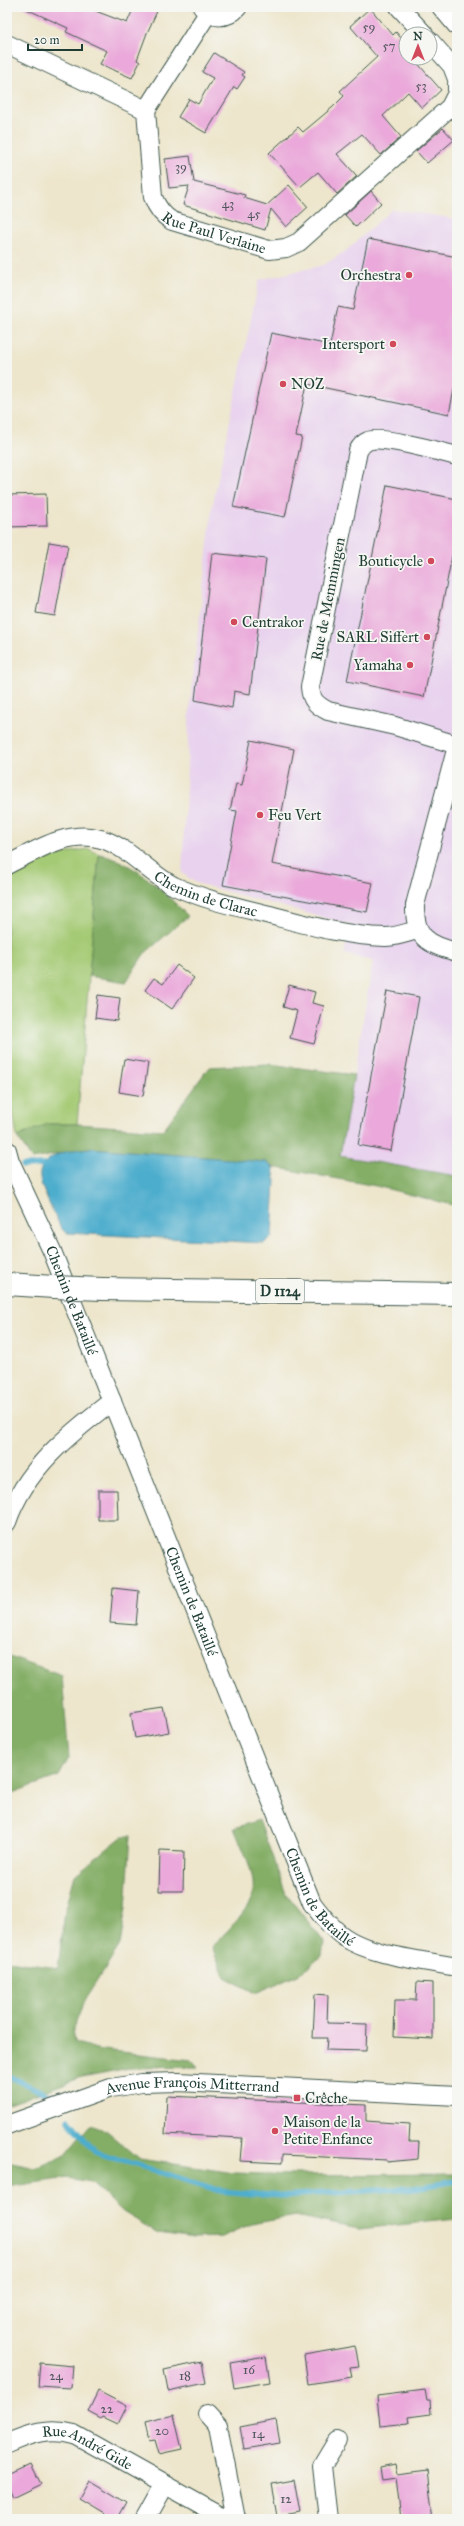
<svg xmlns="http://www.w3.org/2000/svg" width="464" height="2526" font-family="'IM FELL Great Primer',serif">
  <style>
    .built { fill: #e8d2ee }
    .green { fill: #a5ca74; stroke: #628454 }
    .forest { fill: #84ae66; stroke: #52764d }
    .water { fill: #4eadcd; stroke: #367580 }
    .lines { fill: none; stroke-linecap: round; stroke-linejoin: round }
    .stream { stroke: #4eadcd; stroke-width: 5.5 }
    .building { fill: #eaa9da }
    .street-casing { stroke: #3e564b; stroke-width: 20 }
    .highway-casing { stroke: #3e564b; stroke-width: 24 }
    .street { stroke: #fff; stroke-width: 18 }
    .highway { stroke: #fff; stroke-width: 22 }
    .highway-bridge-casing { stroke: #3e564b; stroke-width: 24; stroke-linecap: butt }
    .highway-bridge { stroke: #fff; stroke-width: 22 }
    .poi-dot { fill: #d1495b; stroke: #f6f6f2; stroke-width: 1.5 }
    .labels { text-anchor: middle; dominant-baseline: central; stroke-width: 3.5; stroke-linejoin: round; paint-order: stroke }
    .number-label { font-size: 13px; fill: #52585e }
    .shield { fill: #f6f6f2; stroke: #60746d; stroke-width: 1 }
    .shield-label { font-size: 14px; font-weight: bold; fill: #1f3d34 }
    .street-label { font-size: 15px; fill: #1f3d34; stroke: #f6f6f2 }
    .poi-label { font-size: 15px; fill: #1f3d34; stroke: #f6f6f2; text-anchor: end }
  </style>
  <rect width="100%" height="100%" fill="#f6f6f2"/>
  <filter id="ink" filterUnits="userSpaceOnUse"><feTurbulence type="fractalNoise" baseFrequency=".025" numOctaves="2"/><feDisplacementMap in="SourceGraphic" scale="8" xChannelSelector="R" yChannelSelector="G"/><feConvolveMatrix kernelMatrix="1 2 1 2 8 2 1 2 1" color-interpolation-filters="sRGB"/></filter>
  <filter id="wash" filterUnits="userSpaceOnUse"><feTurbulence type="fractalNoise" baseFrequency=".012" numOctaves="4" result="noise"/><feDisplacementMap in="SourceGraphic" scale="16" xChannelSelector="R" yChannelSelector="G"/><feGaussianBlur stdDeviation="0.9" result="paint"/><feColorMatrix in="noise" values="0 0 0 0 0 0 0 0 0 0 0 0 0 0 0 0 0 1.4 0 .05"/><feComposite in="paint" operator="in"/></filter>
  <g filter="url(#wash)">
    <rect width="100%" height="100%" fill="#ede6cc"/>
    <path class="built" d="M392,209L457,219V1176L340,1156L373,961L344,954L350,925L196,883L182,873L190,703L212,508L259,280L324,265L347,250Z"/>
    <path class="green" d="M89,849L99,854L77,1124H48L17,1137L7,1075V879C34,865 58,852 89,849Z"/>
    <path class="forest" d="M99,854C135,862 163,891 188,916L144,954L126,982L89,976Z
      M269,1064L354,1075L340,1156L457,1176V1206L376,1186L273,1167L266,1162L91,1148C71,1149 53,1156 32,1159L17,1137L48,1124H77L163,1130L209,1067Z
      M7,1656L62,1676L69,1758L59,1776L12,1793L7,1787Z
      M259,1820L286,1894L324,1942L322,1956L298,1975L255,1993L225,1977L212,1947C223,1934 240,1920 249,1905C262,1882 242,1849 234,1828Z
      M123,1836H131L126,1908L120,1945L84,2001L73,2029L75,2042L95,2049L192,2060L198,2067L129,2068L82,2077L7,2105V1961L58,1968L65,1912L75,1875Z
      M90,2125L107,2131L140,2159L234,2173L294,2175L457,2174V2219L359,2229L295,2216L251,2224L222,2237L195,2238L158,2233L123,2212L91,2182L68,2178L7,2187V2162L36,2168L64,2156Z"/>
    <path class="water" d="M91,1148L266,1162L273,1167L275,1180L272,1237L264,1243L66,1233L61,1228C55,1214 42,1192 40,1178C37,1154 75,1149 91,1148Z"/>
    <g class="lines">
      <path class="stream" d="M23,1166L44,1165
        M7,2075L48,2095
        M69,2120L95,2152L221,2191L280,2196L414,2188L457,2181"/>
    </g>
    <g id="blocks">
      <path class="building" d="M22,7H85L127,23L134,7H159L147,33L137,60L140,62L132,78L100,64L107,51L66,32L68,28Z
        M370,8L393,35L396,32L406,44V58H413L441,90L422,108L408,92L383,116L401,137L381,155L362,134L337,154L357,176L337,194L318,172L300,187L269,153L298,127L303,132L333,107L344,96L340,91L377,57L350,26Z
        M214,53L244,72L242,75L245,77L237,89L234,87L206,133L178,117L189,99L198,104L213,78L202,72Z
        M443,128L454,140L427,163L416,151Z
        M190,156L194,182L245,195L244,198L267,205L289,185L308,207L286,227L271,209L265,230L183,205L189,186L169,188L165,159Z
        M371,191L381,203L356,227L345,215Z
        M368,239L457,257V375L449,414L307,384L296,436L302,437L285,517L233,507L271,333L330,345L338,307L353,310Z
        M387,485L457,499V531L424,697L347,681Z
        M46,494L47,526L7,527V495Z
        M49,542L68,545L55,616L36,613Z
        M212,553L266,559L250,694L234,691L232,708L195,700Z
        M251,740L294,749L272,864L373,883L367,912L223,885L237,811L230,810L236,784L242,785Z
        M177,965L194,978L172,1009L145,990L154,978L163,984Z
        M289,985L315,992L312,1003L324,1006L314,1044L290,1038L297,1011L283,1007Z
        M387,991L419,997L391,1151L358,1145Z
        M98,995L120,998L117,1021L95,1018Z
        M124,1059L148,1063L143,1096L119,1092Z
        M98,1490H117L118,1520H98Z
        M113,1588L139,1591L136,1625L110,1623Z
        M164,1708L169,1732L135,1738L131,1713Z
        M160,1850L184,1851L183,1891H159Z
        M417,1982L433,1983V2039L394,2037L395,2000H416Z
        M315,1994L328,1995L327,2023L367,2024L366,2051L326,2050L327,2038H313Z
        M167,2096L366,2105V2121L410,2124L409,2142H419L418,2159L387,2162V2160L282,2155V2163L240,2161L242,2138L165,2134Z
        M355,2346L359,2366L350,2367L352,2377L308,2384L304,2355Z
        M266,2357L270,2382L234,2388L230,2363Z
        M202,2362L206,2383L168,2391L164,2370Z
        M40,2363L73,2366L71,2388L38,2386Z
        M425,2390L427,2400H430L431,2414L408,2417L409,2423L380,2426L377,2396Z
        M98,2391L127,2406L118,2424L103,2417L101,2419L88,2412Z
        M174,2415L182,2449L159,2454L155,2440L149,2441L145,2422Z
        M276,2420L280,2443L244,2449L240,2427Z
        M31,2464L41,2484L12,2498L7,2486V2475Z
        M394,2464L396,2474L428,2470L434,2519H401L396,2479L382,2481L380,2467Z
        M89,2480L127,2503L118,2519H100L104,2513L79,2498Z
        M294,2480L300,2513L278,2517L272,2484Z"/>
    </g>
  </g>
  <g filter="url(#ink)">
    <use href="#blocks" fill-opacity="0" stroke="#3e564b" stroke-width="1"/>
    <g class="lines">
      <defs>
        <g id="street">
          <path d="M202,7C212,20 228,19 238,7"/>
          <path d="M399,7L424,34"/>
          <path d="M441,7L457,26"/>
          <path d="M430,41L452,66L457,79"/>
          <path id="s1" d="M7,44L146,110L153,197C157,208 162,215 172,221L269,250L286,248L299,242L450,107L457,93V84"/>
          <path d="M146,110L208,13"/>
          <path d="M457,456C441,452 381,435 368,441C363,443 360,447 358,451L310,687C311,700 316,705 328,711L395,726L457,745"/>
          <path d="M457,746L415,905C414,936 427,945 457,952"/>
          <path id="s2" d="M7,865C35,851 68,829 101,839C129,847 149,874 174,886C205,900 238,907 270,915C308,925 346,936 385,937C396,937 408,932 418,930"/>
          <path id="s3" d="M7,1150L10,1161L52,1251L312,1903C321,1915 331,1928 344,1937C372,1956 423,1960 457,1967"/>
          <path d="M7,1522C25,1469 69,1434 112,1401"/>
          <path id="s4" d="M7,2125L111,2088L142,2083L178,2082L457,2096"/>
          <path d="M207,2414L218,2426L236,2519"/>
          <path id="s5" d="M7,2444C29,2434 49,2427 74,2434L226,2519"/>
          <path d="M145,2519L164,2485"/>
          <path d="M328,2519L322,2466L337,2441"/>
        </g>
        <path id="highway" d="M7,1284L54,1287
          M102,1289L457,1294"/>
      </defs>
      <use href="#street" class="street-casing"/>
      <use href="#highway" class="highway-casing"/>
      <use href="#street" class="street"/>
      <use href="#highway" class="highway"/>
      <defs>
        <path id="highway-bridge" d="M54,1287L102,1289"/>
      </defs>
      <use href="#highway-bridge" class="highway-bridge-casing"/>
      <use href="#highway-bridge" class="highway-bridge"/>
    </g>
  </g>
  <g class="poi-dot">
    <circle cx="409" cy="275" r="4"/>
    <circle cx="393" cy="344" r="4"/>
    <circle cx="283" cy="384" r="4"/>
    <circle cx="431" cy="561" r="4"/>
    <circle cx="234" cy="622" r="4"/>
    <circle cx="427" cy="637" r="4"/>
    <circle cx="410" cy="665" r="4"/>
    <circle cx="260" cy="815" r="4"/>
    <rect x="293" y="2094" width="8" height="8" rx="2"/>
    <circle cx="275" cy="2131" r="4"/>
  </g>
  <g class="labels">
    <g class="number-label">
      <text x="369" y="27">59</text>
      <text x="389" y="46">57</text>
      <text x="421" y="86">53</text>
      <text x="181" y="167">39</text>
      <text x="228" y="204">43</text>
      <text x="254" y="214">45</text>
      <text x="249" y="2370">16</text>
      <text x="56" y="2376">24</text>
      <text x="185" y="2376">18</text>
      <text x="107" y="2409">22</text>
      <text x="162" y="2431">20</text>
      <text x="258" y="2434">14</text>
      <text x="286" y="2499">12</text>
    </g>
    <rect class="shield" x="256" y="1279" width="48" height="24" rx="3"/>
    <g class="shield-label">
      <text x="280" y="1291">D 1124</text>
    </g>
    <g class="street-label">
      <text stroke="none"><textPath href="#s1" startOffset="316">Rue Paul Verlaine</textPath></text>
      <text transform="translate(328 599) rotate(-79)">Rue de Memmingen</text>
      <text stroke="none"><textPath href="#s2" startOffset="220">Chemin de Clarac</textPath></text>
      <text stroke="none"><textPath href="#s3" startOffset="164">Chemin de Bataillé</textPath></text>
      <text stroke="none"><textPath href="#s3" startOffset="488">Chemin de Bataillé</textPath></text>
      <text stroke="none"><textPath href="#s3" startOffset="812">Chemin de Bataillé</textPath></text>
      <text stroke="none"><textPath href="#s4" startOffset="192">Avenue François Mitterrand</textPath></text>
      <text stroke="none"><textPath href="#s5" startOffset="86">Rue André Gide</textPath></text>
    </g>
    <g class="poi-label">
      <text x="401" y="275">Orchestra</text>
      <text x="385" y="344">Intersport</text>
      <text x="291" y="384" text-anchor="start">NOZ</text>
      <text x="423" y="561">Bouticycle</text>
      <text x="242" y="622" text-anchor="start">Centrakor</text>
      <text x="419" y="637">SARL Siffert</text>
      <text x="402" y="665">Yamaha</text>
      <text x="268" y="815" text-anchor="start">Feu Vert</text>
      <text x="305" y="2098" text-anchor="start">Crêche</text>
      <text x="283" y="2122" text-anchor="start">Maison de la<tspan x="283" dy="17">Petite Enfance</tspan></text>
    </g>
  </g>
  <rect width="464" height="2526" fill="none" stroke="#f6f6f2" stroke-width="24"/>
  <g transform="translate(418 46)"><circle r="19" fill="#f6f6f2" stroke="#a0aca6"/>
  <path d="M0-3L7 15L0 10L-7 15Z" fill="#d1495b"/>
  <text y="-6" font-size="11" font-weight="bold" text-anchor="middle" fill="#1f3d34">N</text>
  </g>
  <path d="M28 44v6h54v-6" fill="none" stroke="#1f3d34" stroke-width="2"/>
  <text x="34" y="44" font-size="12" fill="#1f3d34" stroke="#f6f6f2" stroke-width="3" paint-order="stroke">20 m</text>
</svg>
